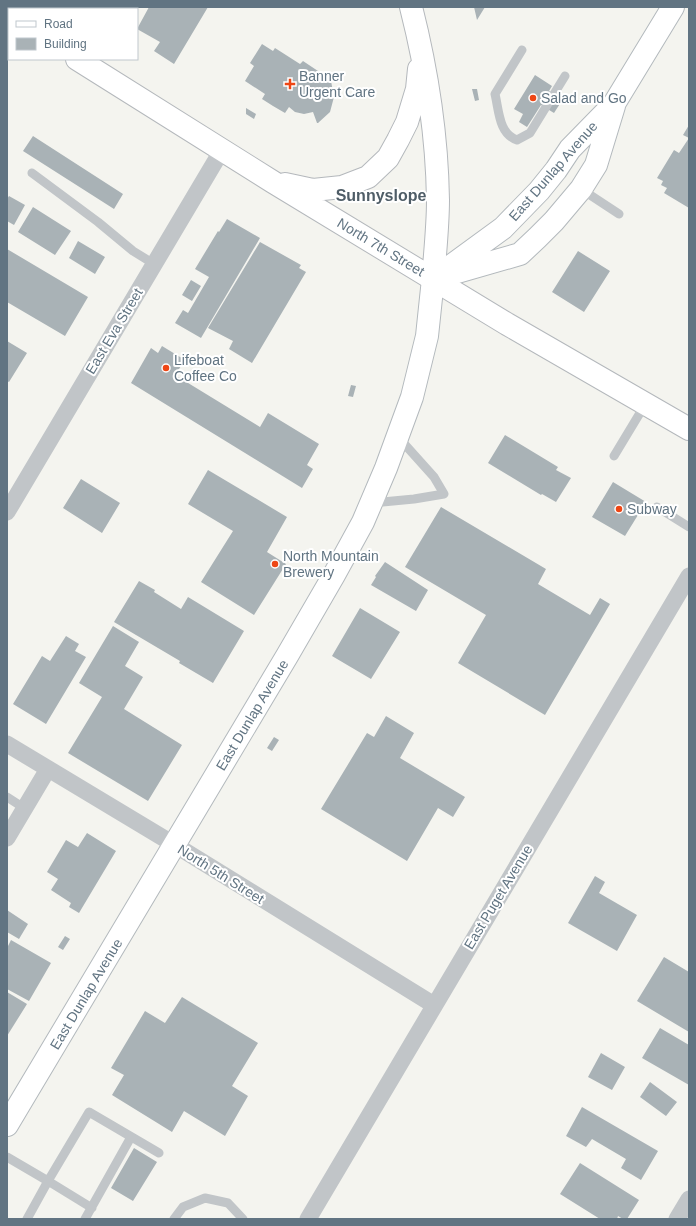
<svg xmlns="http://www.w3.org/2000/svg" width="696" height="1226" font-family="Helvetica,sans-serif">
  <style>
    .building { fill: #a9b2b6 }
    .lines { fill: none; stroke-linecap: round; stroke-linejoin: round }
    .secondary-casing { stroke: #b3b9bd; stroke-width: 24 }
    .primary-casing { stroke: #b4b8bc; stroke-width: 24 }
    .lane { stroke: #c1c5c8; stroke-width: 9 }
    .street { stroke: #c1c5c8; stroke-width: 17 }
    .secondary { stroke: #fff; stroke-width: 22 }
    .primary { stroke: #fff; stroke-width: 22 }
    .poi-dot { fill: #ee4615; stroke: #fff; stroke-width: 1.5 }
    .labels { text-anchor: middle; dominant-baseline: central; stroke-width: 4; stroke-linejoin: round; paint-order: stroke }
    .poi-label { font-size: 14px; fill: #617482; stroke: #fff; text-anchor: start }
    .street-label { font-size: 14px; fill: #617482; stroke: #fff }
    .quarter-label { font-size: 16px; font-weight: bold; fill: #4f5d67; stroke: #fff }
  </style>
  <rect width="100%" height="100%" fill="#f4f4ef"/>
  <path class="building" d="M149,7H208L174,64L154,51L160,42L137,29Z
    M474,7H485L477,20Z
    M262,44L273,51L275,48L300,64L303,61L321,73L331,81L334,97L330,112L318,123H317L313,112L304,114L295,112L289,107L285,113L273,106L262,99L265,94L245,81L254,66L250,63Z
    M535,75L552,86L549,91L563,99L554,113L541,105L527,127L519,122L523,114L514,109Z
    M472,89H477L479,100L475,101Z
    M246,108L256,114L254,119L246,114Z
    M689,125V208L664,193L667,188L661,185L663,181L657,178L674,150L679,153L689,138L683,135Z
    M33,136L123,194L114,209L23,151Z
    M9,196L25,205L14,225L7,221V199Z
    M33,207L71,231L55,255L18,232Z
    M227,219L260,238L201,338L175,323L183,310L188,313L209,277L195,269L218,231L219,232Z
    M78,241L105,257L95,274L69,258Z
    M260,242L301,265L299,268L306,272L252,363L229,349L233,341L208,328Z
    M7,249L88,297L65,336L7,302Z
    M578,251L610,271L584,312L552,292Z
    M191,280L201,286L192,301L182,295Z
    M7,341L27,353L9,382L7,381Z
    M162,346L185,360L175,375L260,427L268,413L319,444L307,465L313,469L302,488L131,383L151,348L158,353Z
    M351,385L356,386L353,397L348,396Z
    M505,435L558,467L556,470L571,478L556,502L542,494L541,495L488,463Z
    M208,470L287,517L267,552L286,564L254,615L201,582L233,531L188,504Z
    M81,479L120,503L102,533L63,508Z
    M613,482L646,502L625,536L592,517Z
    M441,507L546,569L538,584L590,615L600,598L610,604L545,715L458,663L486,615L405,567Z
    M385,562L428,590L416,611L371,585L376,577L375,576Z
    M139,581L155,590L154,592L181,609L188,597L244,631L213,683L179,663L180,661L114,622Z
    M360,608L400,632L371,679L332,656Z
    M113,626L139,642L125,666L143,677L124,709L182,745L148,801L68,753L102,697L79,683Z
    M66,636L79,644L75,651L86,657L46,724L13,704L42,656L50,661Z
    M386,716L414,733L400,758L465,797L453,817L438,808L407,861L321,809L367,733L374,737Z
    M274,737L279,740L272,751L267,748Z
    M87,833L116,851L79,913L69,907L71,903L51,890L58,879L47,872L66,840L78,847Z
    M595,876L605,882L599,893L637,915L617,951L568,923Z
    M7,910L28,924L19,939L7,932Z
    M65,936L70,939L63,950L58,947Z
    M11,940L51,963L29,1001L7,989V948Z
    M664,957L689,972V1032L637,1001Z
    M7,992L27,1004L7,1036Z
    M182,997L258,1043L232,1086L248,1096L225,1136L184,1111L172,1132L112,1095L124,1075L111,1068L145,1011L165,1023Z
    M660,1028L689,1045V1085L642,1058Z
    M601,1053L625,1067L612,1090L588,1077Z
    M650,1082L677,1102L666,1116L640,1097Z
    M582,1107L658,1151L641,1180L621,1168L626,1159L592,1139L586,1147L566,1136Z
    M134,1148L157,1162L133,1201L111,1188Z
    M580,1163L639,1200L627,1219H623L618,1216L617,1219H600L560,1194Z"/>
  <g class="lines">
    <defs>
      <path id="secondary" d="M447,275L520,254L537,238L554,221L581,189L596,165L614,106
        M7,1125L287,656L334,575L363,522L386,468L412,397L427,336L433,279L503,228L539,191L556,170L570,149L614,104L673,7"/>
      <path id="primary" d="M411,7C427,70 437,134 438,200C438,226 435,253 433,279
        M7,15L9,16
        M77,59L273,182L507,324L689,429
        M285,184L313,190L342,187L368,177L388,158L398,140L407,122L417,89L419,69"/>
    </defs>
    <use href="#secondary" class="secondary-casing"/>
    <use href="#primary" class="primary-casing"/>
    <path class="lane" d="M522,50L495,94C499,111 499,134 517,140L530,133L565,76
      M32,173L98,222L133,251L154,264
      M581,189L619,214
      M614,456L646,403
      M372,503L414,499L444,494L434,477L399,438
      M657,507L689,527
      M7,797L24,808
      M7,1157L48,1181L27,1219
      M92,1208L48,1181L89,1112L159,1153
      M85,1219L131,1137
      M174,1219L183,1207L205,1198L228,1203L243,1219"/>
    <path class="street" d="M7,512L222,150
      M7,744L175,845L434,1005
      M7,838L48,769
      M308,1219L689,576
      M677,1219L689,1199"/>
    <use href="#secondary" class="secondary"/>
    <use href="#primary" class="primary"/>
  </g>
  <g class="poi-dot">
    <path d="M288 78h4v4h4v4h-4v4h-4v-4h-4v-4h4z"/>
    <circle cx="533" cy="98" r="4"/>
    <circle cx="166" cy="368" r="4"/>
    <circle cx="619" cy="509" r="4"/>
    <circle cx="275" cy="564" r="4"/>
  </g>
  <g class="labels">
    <g class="poi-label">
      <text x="299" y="76">Banner<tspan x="299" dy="16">Urgent Care</tspan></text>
      <text x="541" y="98">Salad and Go</text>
      <text x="174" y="360">Lifeboat<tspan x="174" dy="16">Coffee Co</tspan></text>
      <text x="627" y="509">Subway</text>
      <text x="283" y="556">North Mountain<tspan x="283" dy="16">Brewery</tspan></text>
    </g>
    <g class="street-label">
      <text transform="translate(553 171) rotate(-49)">East Dunlap Avenue</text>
      <text transform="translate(381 247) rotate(31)">North 7th Street</text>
      <text transform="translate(114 331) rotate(-59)">East Eva Street</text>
      <text transform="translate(252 715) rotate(-59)">East Dunlap Avenue</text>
      <text transform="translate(221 874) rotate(32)">North 5th Street</text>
      <text transform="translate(498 897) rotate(-59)">East Puget Avenue</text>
      <text transform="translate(86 994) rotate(-59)">East Dunlap Avenue</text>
    </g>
    <g class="quarter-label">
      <text x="381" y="195">Sunnyslope</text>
    </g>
  </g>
  <rect width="696" height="1226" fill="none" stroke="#617482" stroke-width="16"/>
  <rect x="8" y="8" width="130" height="52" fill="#ffffff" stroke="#c0c7cd"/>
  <rect x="16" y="21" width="20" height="6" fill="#ffffff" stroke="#c0c7cd"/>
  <text x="44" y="28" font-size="12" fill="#617482">Road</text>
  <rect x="16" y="38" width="20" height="12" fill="#a9b2b6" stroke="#c0c7cd"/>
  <text x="44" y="48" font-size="12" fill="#617482">Building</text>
</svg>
